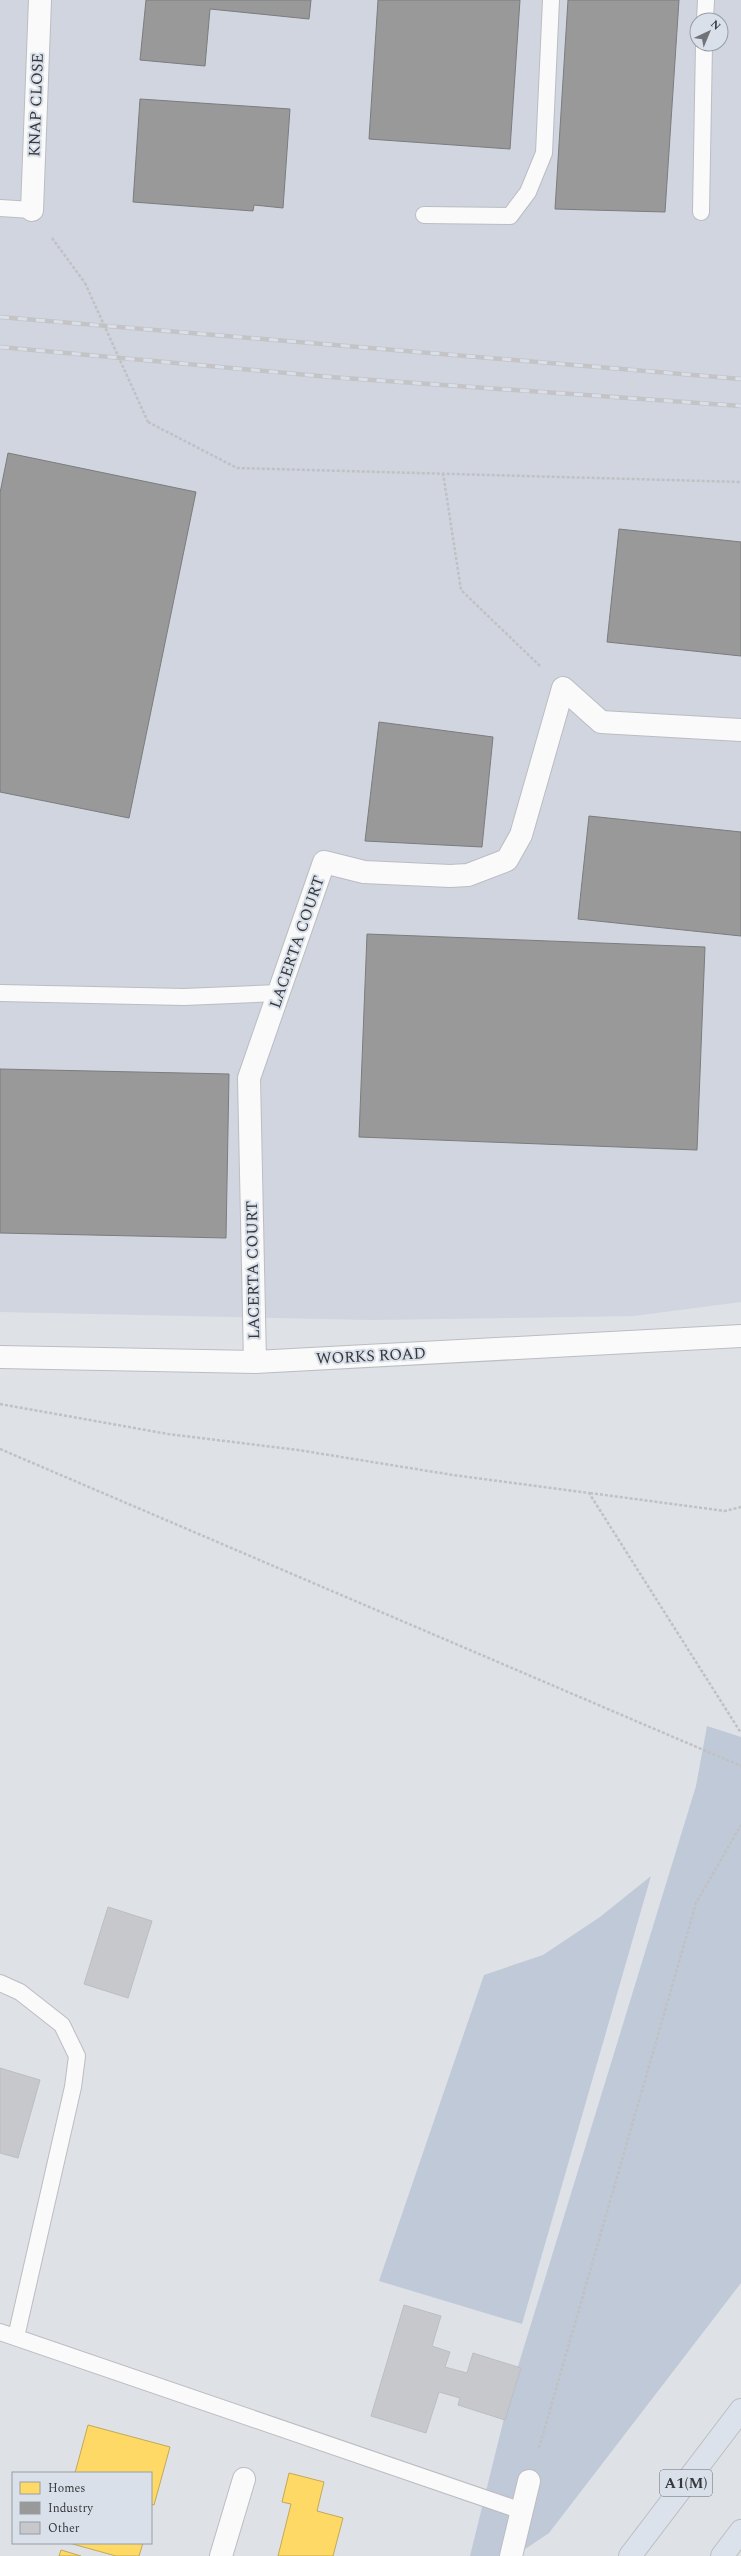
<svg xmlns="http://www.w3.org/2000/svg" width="741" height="2556" font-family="Spectral,serif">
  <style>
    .built { fill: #d0d5e0; fill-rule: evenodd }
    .green { fill: #c0c9d8 }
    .homes { fill: #ffd966; stroke: #c3a959 }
    .industry { fill: #999; stroke: #7b7c7d }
    .building { fill: #c6c8cc; stroke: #bcbec2 }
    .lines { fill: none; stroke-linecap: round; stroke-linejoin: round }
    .lane-casing { stroke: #bbbdc1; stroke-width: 18 }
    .street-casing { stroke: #bbbdc1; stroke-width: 24 }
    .highway-casing { stroke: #bcbec0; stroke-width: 24 }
    .path { stroke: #c0c1c3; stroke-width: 2.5; stroke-dasharray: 3 2; stroke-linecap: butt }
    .lane { stroke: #fafafb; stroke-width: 16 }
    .street { stroke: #fafafb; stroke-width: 22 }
    .highway { stroke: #dce2eb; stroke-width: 22 }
    .rail-casing { stroke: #c4c4c6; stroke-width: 4.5 }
    .rail { stroke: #dae0ea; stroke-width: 3; stroke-dasharray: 9; stroke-linecap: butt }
    .path-bridge { stroke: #c0c1c3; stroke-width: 2.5; stroke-dasharray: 3 2; stroke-linecap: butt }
    .labels { text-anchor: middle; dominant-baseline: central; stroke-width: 4; stroke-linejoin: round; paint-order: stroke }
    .shield { fill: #dae0ea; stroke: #676a70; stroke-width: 1 }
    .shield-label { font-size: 15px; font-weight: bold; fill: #36383c }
    .street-label { font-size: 16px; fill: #36383c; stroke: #dae0ea }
  </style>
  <rect width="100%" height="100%" fill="#dee1e6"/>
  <path class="built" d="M0,0H741V1302L634,1316L372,1320L0,1312ZM697,20H721V44H697Z"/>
  <path class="green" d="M707,1726L741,1737V2283L549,2533L515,2556H470L512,2386L696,1786Z
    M651,1876L522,2324L379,2281L484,1975L543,1955L600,1917Z"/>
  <path class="homes" d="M88,2425L170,2447L154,2505L151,2504V2473H75Z
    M289,2473L324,2482L317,2511L343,2518L333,2556H278L291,2504L282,2502Z
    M69,2543H143L139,2556H116Z
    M61,2550L81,2556H59Z"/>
  <path class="industry" d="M146,0H311L309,19L210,9L205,66L140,60Z
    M378,0H520L510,149L369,139Z
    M568,0H679L665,212L555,209Z
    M140,99L290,109L283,208L254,205L253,211L133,202Z
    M8,453L196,492L129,818L0,792V493Z
    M619,529L741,542V656L607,642Z
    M379,722L493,737L482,847L365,841Z
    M589,816L741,832V936L578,919Z
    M367,934L705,947L697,1150L359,1137Z
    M0,1069L229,1074L226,1238L0,1233Z"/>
  <path class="building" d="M108,1907L152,1921L128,1998L84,1984Z
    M0,2068L40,2080L18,2158L0,2153Z
    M404,2305L441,2316L432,2346L450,2352L445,2367L467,2373L473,2353L521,2368L505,2420L458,2405L460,2398L439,2392L426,2433L371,2416Z"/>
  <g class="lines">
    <defs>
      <path id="lane" d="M705,20L706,0
        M0,208L32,210
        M701,212L704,44
        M424,215L510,216L528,192L544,153L551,0
        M0,993L184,997L279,993
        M0,1983L20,1992L62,2025L77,2056L73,2087L16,2337
        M0,2332L522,2511"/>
      <path id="street" d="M32,210L40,0
        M0,1357L255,1362L741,1336
        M255,1362L249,1078L324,862L364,872L450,876L468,875L507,860L521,835L563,688L601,722L741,730
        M221,2556L244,2479
        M511,2556L529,2481"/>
      <path id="highway" d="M630,2556L741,2410
        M722,2556L741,2531"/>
    </defs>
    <use href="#lane" class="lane-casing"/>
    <use href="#street" class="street-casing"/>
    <use href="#highway" class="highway-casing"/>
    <path class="path" d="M52,238L85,283
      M148,422L237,468L741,482
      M443,473L461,590L540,666
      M0,1404L168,1434L298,1450L453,1475L589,1493L741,1733
      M0,1449L741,1766
      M590,1493L725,1511L741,1507
      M539,2448L696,1903L741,1825"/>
    <use href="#lane" class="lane"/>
    <use href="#street" class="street"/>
    <use href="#highway" class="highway"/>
    <defs>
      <path id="rail" d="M0,317L741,379
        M0,347L330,377L741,406"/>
    </defs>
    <use href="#rail" class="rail-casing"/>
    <use href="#rail" class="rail"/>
    <path class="path-bridge" d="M85,283L148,422"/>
  </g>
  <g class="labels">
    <rect class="shield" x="660" y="2470" width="52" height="26" rx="3"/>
    <g class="shield-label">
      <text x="686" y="2483">A1(M)</text>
    </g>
    <g class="street-label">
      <text transform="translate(36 105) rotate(-88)">KNAP CLOSE</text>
      <text transform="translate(297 942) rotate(-71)">LACERTA COURT</text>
      <text transform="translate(253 1270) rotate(-91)">LACERTA COURT</text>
      <text transform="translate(371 1356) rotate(-3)">WORKS ROAD</text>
    </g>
  </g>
  <rect x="12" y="2472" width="140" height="72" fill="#dae0ea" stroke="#989da4"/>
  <rect x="20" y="2482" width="20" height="12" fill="#ffd966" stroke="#989da4"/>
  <text x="48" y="2492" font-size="12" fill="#36383c">Homes</text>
  <rect x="20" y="2502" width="20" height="12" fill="#999999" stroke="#989da4"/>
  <text x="48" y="2512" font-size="12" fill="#36383c">Industry</text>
  <rect x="20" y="2522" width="20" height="12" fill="#c6c8cc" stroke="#989da4"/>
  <text x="48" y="2532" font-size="12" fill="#36383c">Other</text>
  <g transform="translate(709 32) rotate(44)"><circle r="19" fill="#dae0ea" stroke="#989da4"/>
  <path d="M0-3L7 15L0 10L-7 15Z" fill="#717378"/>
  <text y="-6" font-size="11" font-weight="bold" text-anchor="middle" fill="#36383c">N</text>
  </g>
</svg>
